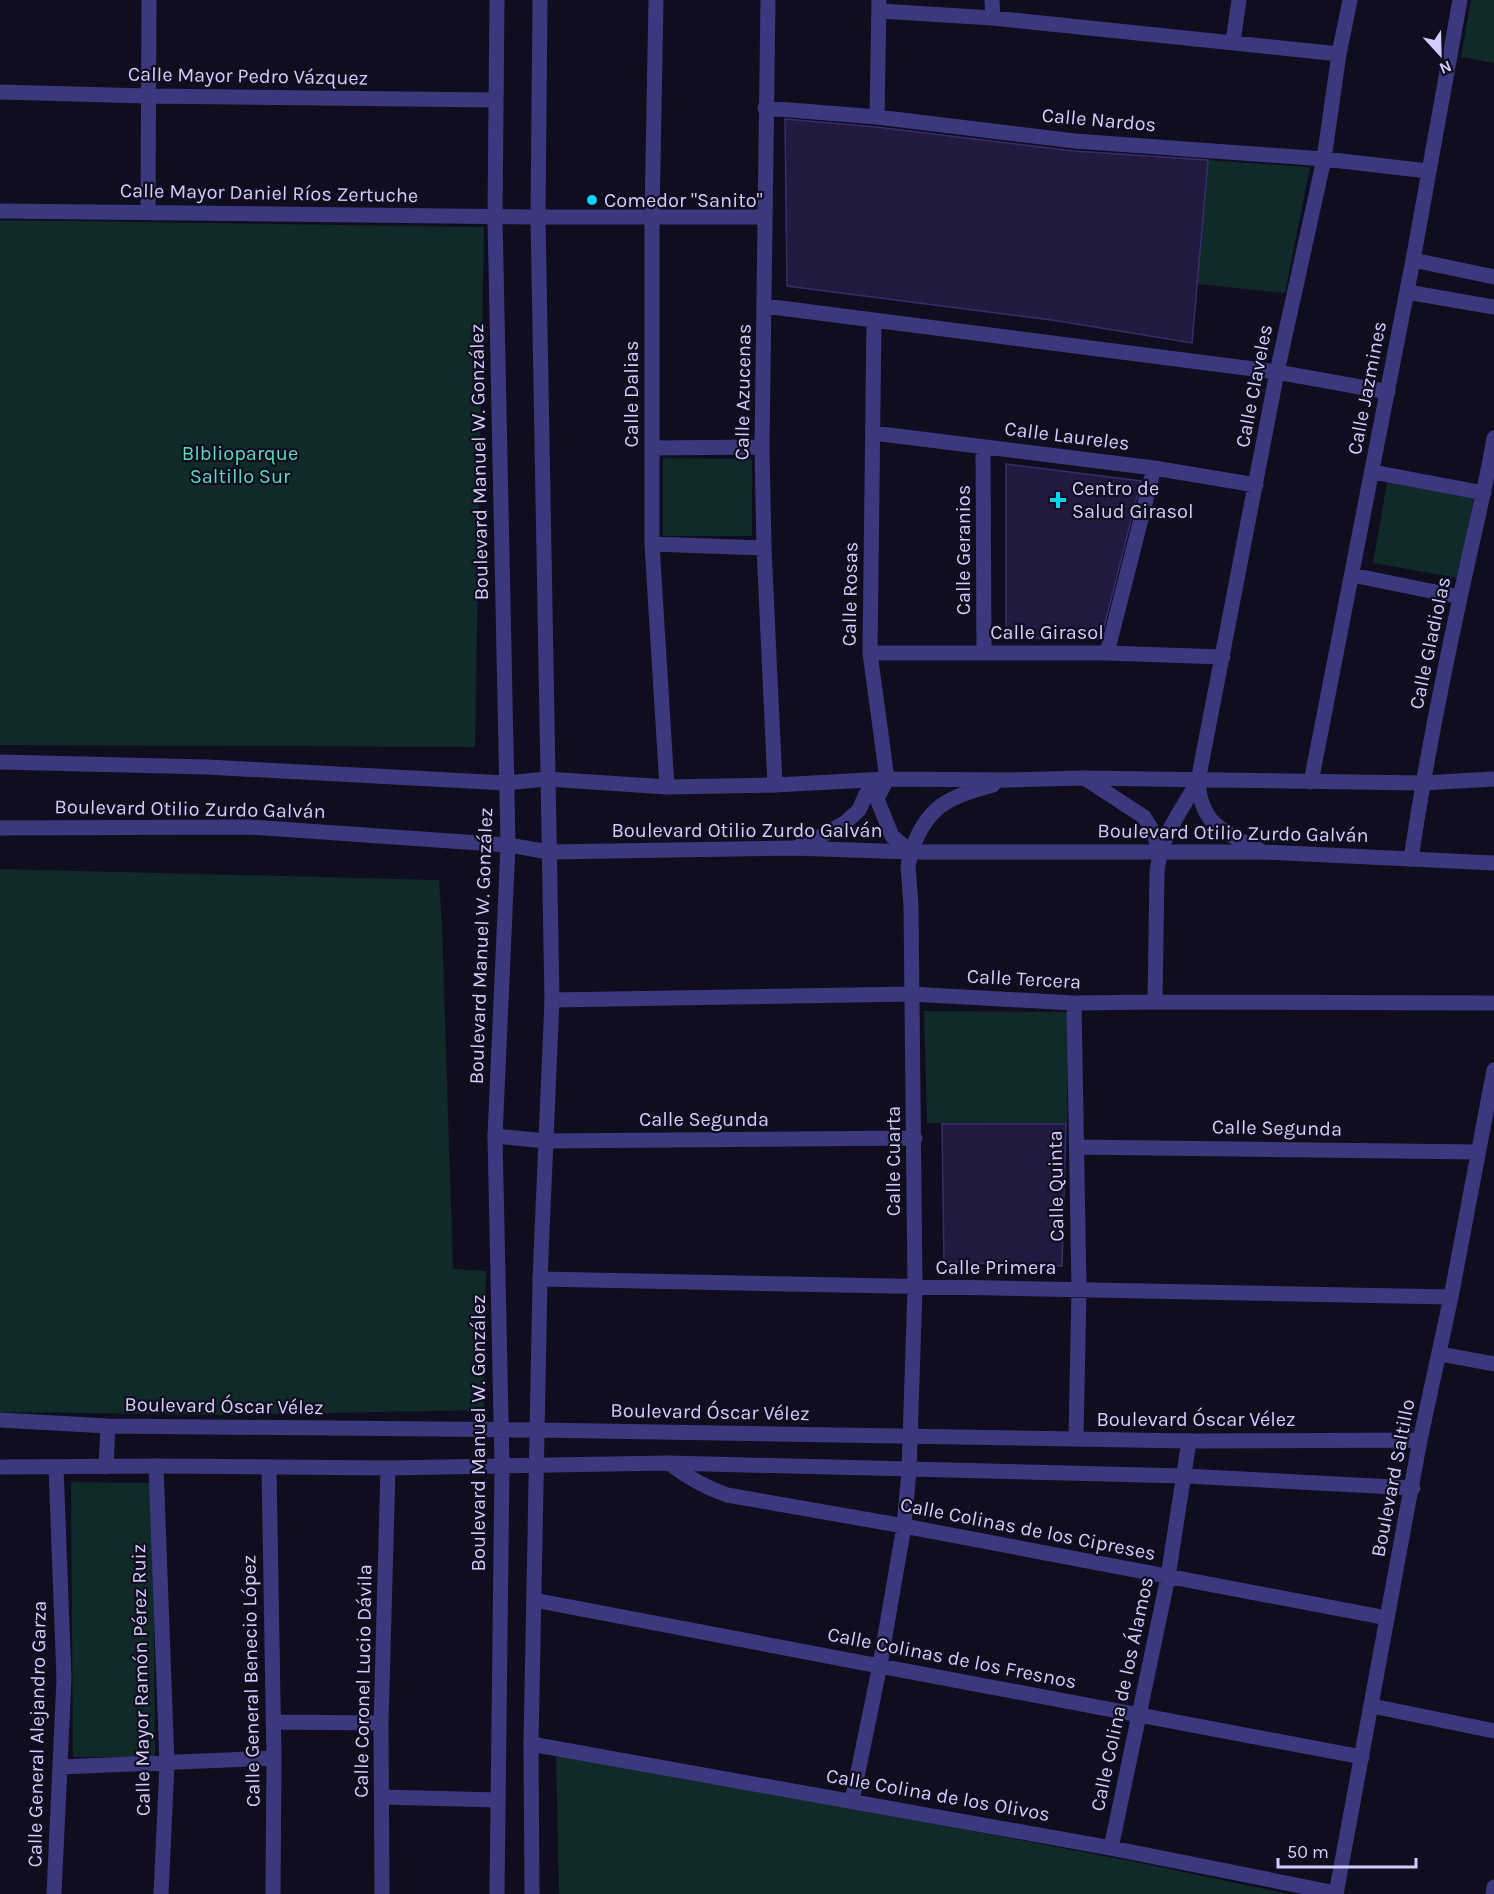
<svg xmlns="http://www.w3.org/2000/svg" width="1494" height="1894" font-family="Karla,sans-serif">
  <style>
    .green { fill: #102929 }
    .building { fill: #221940; stroke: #392c6b; stroke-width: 1.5 }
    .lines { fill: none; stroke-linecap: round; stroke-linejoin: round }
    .minor { stroke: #3c387e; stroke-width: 15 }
    .tertiary { stroke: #3c387e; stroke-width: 15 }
    .poi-dot { fill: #04d6f2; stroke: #100d1f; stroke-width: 2 }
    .labels { text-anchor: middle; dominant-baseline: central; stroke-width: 4.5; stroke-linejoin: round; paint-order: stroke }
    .street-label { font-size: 20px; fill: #d3ccfe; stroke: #100d1f }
    .poi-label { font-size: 20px; fill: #d3ccfe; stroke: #100d1f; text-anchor: start }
    .park-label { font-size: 20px; fill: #5adcbe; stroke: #100d1f }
  </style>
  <rect width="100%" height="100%" fill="#100d1f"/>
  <path class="green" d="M1471,0H1494V63L1461,57Z
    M1208,160L1310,167L1285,293L1197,284Z
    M0,220L484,227L475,747L0,745Z
    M663,458L752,459V536H663Z
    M1388,477L1474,497L1459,578L1373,563Z
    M0,869L439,880L442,925L453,1269L486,1271L484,1410L226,1415L0,1412Z
    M924,1011L1069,1012L1067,1124L927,1123Z
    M71,1482L153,1483L155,1757H73Z
    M556,1752L1141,1863L1289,1894H559Z"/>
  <path class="building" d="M785,119L876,127L1074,151L1208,160L1192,343L1052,320L787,286Z
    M1006,464L1141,481L1101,639L1006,638Z
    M942,1124H1066L1062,1266L944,1262Z"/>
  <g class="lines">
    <path class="minor" d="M656,0L652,217V544L667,787
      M768,0L762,447L764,548L775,785
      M992,0L993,18
      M880,11L993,18L1339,54
      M1233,42L1239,0
      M0,92L147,96L495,100
      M765,108L877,117L1075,141L1324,159L1428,171
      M877,117L879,0
      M0,211L538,217H765
      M148,212L149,0
      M1413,260L1494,277
      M1407,292L1494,307
      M765,306L1277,372L1388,392
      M873,433L1154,468L1256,485
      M983,447L984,653
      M652,448L762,447
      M1373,472L1484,493
      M652,544L764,548
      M1352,575L1460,597
      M870,653H1107L1223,657
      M1107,653L1154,468
      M1311,782L1413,260L1460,0
      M1411,859C1424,771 1441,685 1460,598C1471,545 1485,492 1494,438
      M552,1000L911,994L1074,1003L1155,1002L1494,1003
      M1155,1002L1157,872C1161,835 1180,813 1198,781L1277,372L1324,159L1339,54L1350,0
      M1074,1003L1079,1289L1076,1439
      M495,1136L546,1141L915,1138
      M1077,1147L1478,1152
      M540,1279C844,1286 1147,1290 1451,1297
      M1440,1354L1494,1364
      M669,1463C687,1477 704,1487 727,1495L904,1526L1387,1618
      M156,1466L167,1764L161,1894
      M269,1468L274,1758L273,1894
      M534,1600C810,1652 1086,1707 1362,1757
      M1372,1706L1494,1731
      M273,1722L381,1723
      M531,1744L1111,1848L1336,1893
      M60,1767L274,1758
      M382,1797L498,1800
      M852,1801L880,1665L904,1526L909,1471L915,1288L911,905L908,866L911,852L892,836L877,799L887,779L870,653L874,321
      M1111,1848L1168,1577L1189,1441
      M54,1894L64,1679L56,1467
      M382,1894L381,1723L388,1468
      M1493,1894L1494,1887"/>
    <path class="tertiary" d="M497,0L495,217L508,845L495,1136L502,1465L497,1894
      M0,762L207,767L506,783L547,779L667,787L775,785L887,779L1011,780L1083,778L1422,783L1494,779
      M1086,779L1144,817L1154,833L1159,852
      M1198,781C1201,827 1225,831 1261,851
      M0,828L250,827L508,845L549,852L793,848L911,852H1263L1494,863
      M799,846L823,835L846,822L859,810L866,794L887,779
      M911,852C927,805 949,797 993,785
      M0,1420L108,1426L538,1430L1189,1441L1420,1440
      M0,1467L156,1466L388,1468L669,1463L1185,1476L1413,1488
      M106,1467L108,1426
      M532,1894L531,1744L540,1279L552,1000L538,217L540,0
      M1336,1894L1420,1440L1451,1297L1494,1070"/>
  </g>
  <g class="poi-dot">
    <circle cx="592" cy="200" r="6"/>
    <path d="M1055 491h6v6h6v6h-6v6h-6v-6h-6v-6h6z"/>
  </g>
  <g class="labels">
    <g class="street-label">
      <text transform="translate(248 76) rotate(1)">Calle Mayor Pedro Vázquez</text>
      <text transform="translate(1099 120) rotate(5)">Calle Nardos</text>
      <text transform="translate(269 193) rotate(1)">Calle Mayor Daniel Ríos Zertuche</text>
      <text transform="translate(1254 386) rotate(-79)">Calle Claveles</text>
      <text transform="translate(1367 388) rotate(-79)">Calle Jazmines</text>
      <text transform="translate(743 392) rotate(-89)">Calle Azucenas</text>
      <text transform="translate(631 394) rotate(-90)">Calle Dalias</text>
      <text transform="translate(1067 436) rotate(7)">Calle Laureles</text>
      <text transform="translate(479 462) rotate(-91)">Boulevard Manuel W. González</text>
      <text transform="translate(963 550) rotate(-90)">Calle Geranios</text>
      <text transform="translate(850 594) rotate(-89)">Calle Rosas</text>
      <text x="1047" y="632">Calle Girasol</text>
      <text transform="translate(1430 643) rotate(-78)">Calle Gladiolas</text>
      <text transform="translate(190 809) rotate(1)">Boulevard Otilio Zurdo Galván</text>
      <text x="747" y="830">Boulevard Otilio Zurdo Galván</text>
      <text transform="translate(1233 833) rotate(1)">Boulevard Otilio Zurdo Galván</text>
      <text transform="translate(481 946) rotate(-88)">Boulevard Manuel W. González</text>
      <text transform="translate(1024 979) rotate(3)">Calle Tercera</text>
      <text x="704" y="1119">Calle Segunda</text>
      <text transform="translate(1277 1128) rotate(1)">Calle Segunda</text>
      <text transform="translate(893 1161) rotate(-90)">Calle Cuarta</text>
      <text transform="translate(1056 1186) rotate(-91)">Calle Quinta</text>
      <text x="996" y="1267">Calle Primera</text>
      <text transform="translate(224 1406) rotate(1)">Boulevard Óscar Vélez</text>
      <text transform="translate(710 1412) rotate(1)">Boulevard Óscar Vélez</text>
      <text x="1196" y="1419">Boulevard Óscar Vélez</text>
      <text transform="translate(478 1433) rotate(-90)">Boulevard Manuel W. González</text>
      <text transform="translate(1393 1478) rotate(-79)">Boulevard Saltillo</text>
      <text transform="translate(1028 1529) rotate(11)">Calle Colinas de los Cipreses</text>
      <text transform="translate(952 1658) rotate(11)">Calle Colinas de los Fresnos</text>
      <text transform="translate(141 1680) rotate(-91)">Calle Mayor Ramón Pérez Ruiz</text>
      <text transform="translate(251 1681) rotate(-91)">Calle General Benecio López</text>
      <text transform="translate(363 1681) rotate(-89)">Calle Coronel Lucio Dávila</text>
      <text transform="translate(1122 1694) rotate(-78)">Calle Colina de los Álamos</text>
      <text transform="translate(37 1734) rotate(-89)">Calle General Alejandro Garza</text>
      <text transform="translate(938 1795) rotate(10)">Calle Colina de los Olivos</text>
    </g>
    <g class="poi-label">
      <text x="604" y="200">Comedor "Sanito"</text>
      <text x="1072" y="488">Centro de<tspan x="1072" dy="23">Salud Girasol</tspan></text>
    </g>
    <g class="park-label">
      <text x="240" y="453">Blblioparque<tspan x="240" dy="23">Saltillo Sur</tspan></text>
    </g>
  </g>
  <g transform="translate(1440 54) rotate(158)" stroke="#100d1f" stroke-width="4.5" paint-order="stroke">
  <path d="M0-4.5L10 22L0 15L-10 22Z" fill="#d3ccfe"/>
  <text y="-9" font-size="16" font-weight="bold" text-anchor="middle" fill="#d3ccfe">N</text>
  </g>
  <path d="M1278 1858v9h138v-9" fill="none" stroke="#d3ccfe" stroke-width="3"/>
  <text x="1287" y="1858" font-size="18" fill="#d3ccfe" stroke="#100d1f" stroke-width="4.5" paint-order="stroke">50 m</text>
</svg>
